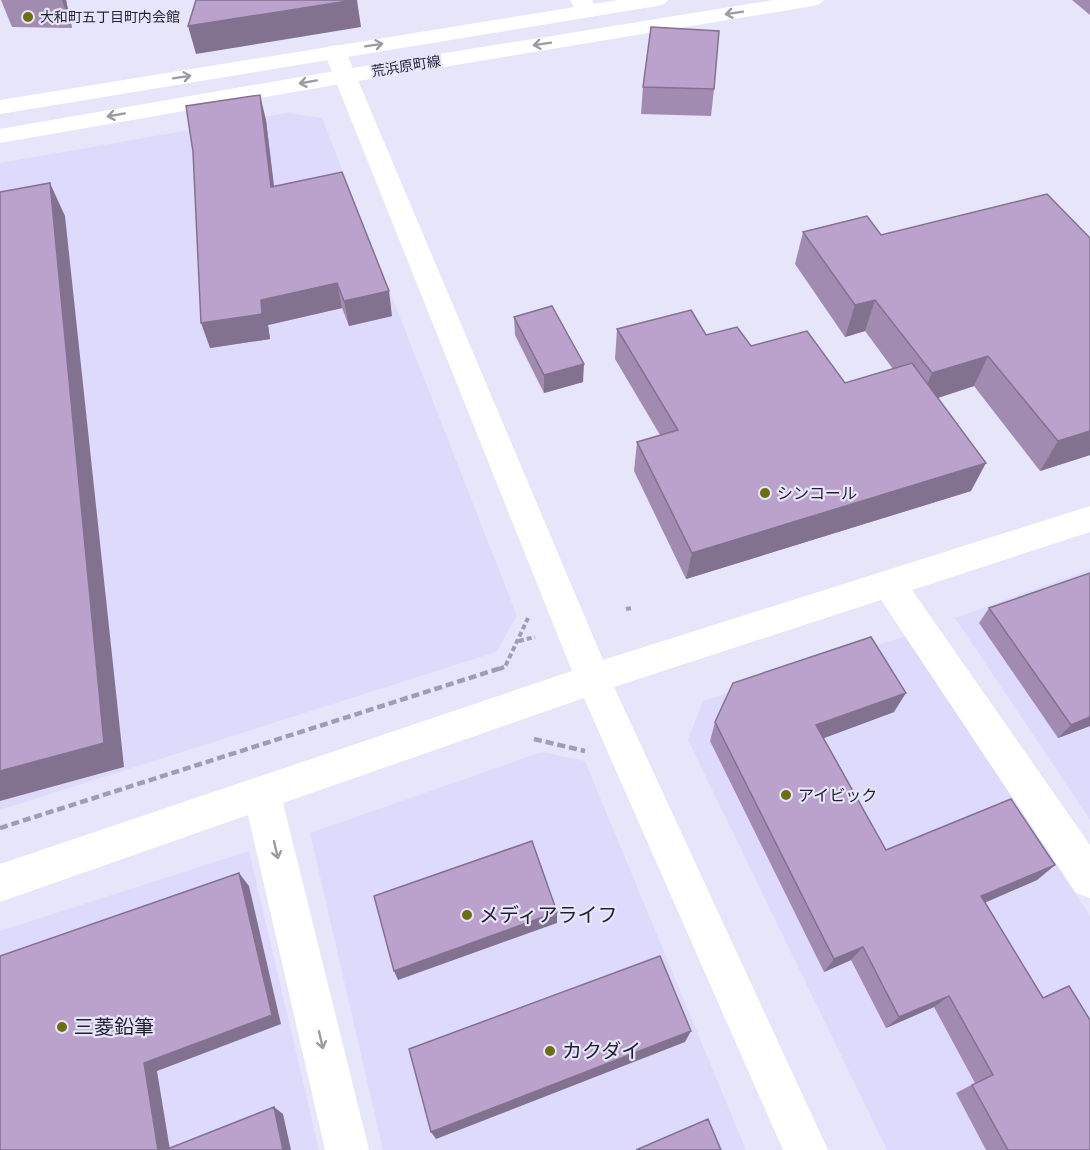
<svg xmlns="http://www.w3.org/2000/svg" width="1090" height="1150" font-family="Arial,'Noto Sans JP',sans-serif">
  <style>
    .built { fill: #dedafc }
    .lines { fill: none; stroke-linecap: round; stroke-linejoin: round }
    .path-far1 { stroke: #a09db0; stroke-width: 4; stroke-dasharray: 5 3; stroke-linecap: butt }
    .path { stroke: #a09db0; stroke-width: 4.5; stroke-dasharray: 8 4; stroke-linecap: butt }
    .minor { fill: #fff; fill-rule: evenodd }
    .major { fill: #fff; fill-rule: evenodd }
    .wall { fill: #a18bb0 }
    .shaded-wall { fill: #837190 }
    .building { fill: #bba2cd; stroke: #837190; stroke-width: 1.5 }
    .oneway { stroke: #9c9aa2 }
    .poi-dot { fill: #6c6e10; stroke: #e7e5f9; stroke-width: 2 }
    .labels { text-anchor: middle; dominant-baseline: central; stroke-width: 4.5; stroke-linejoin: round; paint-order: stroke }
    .far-poi-label { font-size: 14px; fill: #221f31; stroke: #e7e5f9; text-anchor: start }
    .far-street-label { font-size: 14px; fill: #221f31; stroke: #e7e5f9 }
    .poi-label { font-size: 16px; fill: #221f31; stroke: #e7e5f9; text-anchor: start }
    .near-poi-label { font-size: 20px; fill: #221f31; stroke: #e7e5f9; text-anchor: start }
  </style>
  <rect width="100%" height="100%" fill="#e7e5f9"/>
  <path class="built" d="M287,113L322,118L517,616L496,652L0,810V163Z
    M1090,569V820L955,618Z
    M906,636L1090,916V1150H887L688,740L703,701Z
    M542,752L585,761L746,1150H383L310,833Z
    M249,851L319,1150H0V931Z"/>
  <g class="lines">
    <path class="path-far1" d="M626,609L632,608
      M519,641L535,637
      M499,669L505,667L528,618"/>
    <path class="path" d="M534,739L585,751
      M0,828L504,667"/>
    <path class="minor" d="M570,0H592L598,11L595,16L587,17L579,16Z
      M335,45L343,47L346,52L603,660L1090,506V532L912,590L1090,845V898L1076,893L881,600L614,687L828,1150H783L584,698L283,803L369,1150H325L248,815L0,902V864L572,671L324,52L327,47Z"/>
    <path class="major" d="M618,0H668L664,4L657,6L0,114V100Z
      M774,0H824L820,4L813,6L346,83L0,143V129L346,69Z"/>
  </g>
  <path class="wall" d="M1,0H66L72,28L12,27Z
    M1072,0H1090V15Z
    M643,87L714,89L711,116L641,114Z
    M266,120L274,186L392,316L349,326L342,308L268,325L270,339L210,348Z
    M803,232L881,235L1090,238V455L1040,471L974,386L938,398L971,491L686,579L634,471L637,442L660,435L615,359L617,329L706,335L751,346L845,383L893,369L865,331L845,337L795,264Z
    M514,317L583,382L544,393L515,335Z
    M1090,573V726L1058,738L979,623L989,608Z
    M894,712L824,738L886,850L1055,865L1037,880L985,902L1090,1150H986L956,1093L975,1083L934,1007L886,1028L851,960L824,972L710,741L715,722Z"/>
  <path class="shaded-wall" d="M62,0H66L72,28Z
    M354,0H357L361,27L196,54L188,26Z
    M260,95L266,120L277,213L271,187Z
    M50,183L65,216L124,767L0,801V771Z
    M337,283L342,308L268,325L270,339L210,348L201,323L261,300Z
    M389,291L392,316L349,326L344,301Z
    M875,300L865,331L845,337L855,305Z
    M988,356L974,386L919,404L932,373Z
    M584,364L583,382L544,393V375Z
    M1090,431V455L1040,471L1058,441Z
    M986,463L971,491L686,579L692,553Z
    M906,693L894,712L808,744L816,725Z
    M1090,717V726L1058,738L1071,725Z
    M1055,865L1037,880L966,911L981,896Z
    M239,873L249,886L281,1024L157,1071L170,1150H158L144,1063Z
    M557,912V923L398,980L394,971Z
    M863,947L851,960L824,972L834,959Z
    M949,996L934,1007L886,1028L899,1017Z
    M691,1031L685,1042L436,1139L431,1132Z
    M274,1107L283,1114L291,1150H283Z"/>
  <path class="building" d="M196,0H354L188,26Z
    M651,27L719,31L714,89L643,87Z
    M260,95L271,187L342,172L389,291L344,301L337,283L261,300L262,314L201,323L193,152L186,106Z
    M50,183L104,743L0,771V192Z
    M1047,194L1090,238V431L1058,441L988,356L932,373L875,300L855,305L803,232L867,216L881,235Z
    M552,306L584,364L544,375L514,317Z
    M691,310L706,335L737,327L751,346L807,331L845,383L912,363L986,463L692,553L637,442L678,430L617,329Z
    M1090,573V717L1071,725L989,608Z
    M871,637L906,693L816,725L886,850L1011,799L1055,865L981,896L1043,998L1069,986L1090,1020V1150H1008L972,1085L993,1075L949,996L899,1017L863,947L834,959L715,722L733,683Z
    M532,841L557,912L394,971L374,896Z
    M239,873L272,1015L144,1063L158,1150H0V956Z
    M660,956L691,1031L431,1132L409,1049Z
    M274,1107L283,1150H165Z
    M708,1119L721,1150H636Z"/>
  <defs><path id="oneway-shaft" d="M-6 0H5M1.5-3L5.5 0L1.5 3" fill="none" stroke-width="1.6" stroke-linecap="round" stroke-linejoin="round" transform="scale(1.5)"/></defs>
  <g class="oneway">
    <use href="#oneway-shaft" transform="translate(734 13) rotate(171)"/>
    <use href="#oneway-shaft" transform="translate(542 44) rotate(171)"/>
    <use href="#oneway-shaft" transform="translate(374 45) rotate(-9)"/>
    <use href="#oneway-shaft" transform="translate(182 77) rotate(-9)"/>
    <use href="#oneway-shaft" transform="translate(308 82) rotate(170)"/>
    <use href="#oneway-shaft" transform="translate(116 115) rotate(170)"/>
    <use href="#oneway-shaft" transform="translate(276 850) rotate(77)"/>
    <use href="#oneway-shaft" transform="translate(321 1040) rotate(77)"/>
  </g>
  <g class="poi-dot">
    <circle cx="28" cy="17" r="6"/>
    <circle cx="765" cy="493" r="6"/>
    <circle cx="786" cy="795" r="6"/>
    <circle cx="467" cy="915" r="6"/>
    <circle cx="62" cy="1027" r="6"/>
    <circle cx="550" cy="1051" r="6"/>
  </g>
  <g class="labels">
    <g class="far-poi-label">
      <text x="40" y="17">大和町五丁目町内会館</text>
    </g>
    <g class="far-street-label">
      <text transform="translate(406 66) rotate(-9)">荒浜原町線</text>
    </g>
    <g class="poi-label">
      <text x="777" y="493">シンコール</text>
      <text x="798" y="795">アイビック</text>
    </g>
    <g class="near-poi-label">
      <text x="479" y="915">メディアライフ</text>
      <text x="74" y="1027">三菱鉛筆</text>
      <text x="562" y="1051">カクダイ</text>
    </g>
  </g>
</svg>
